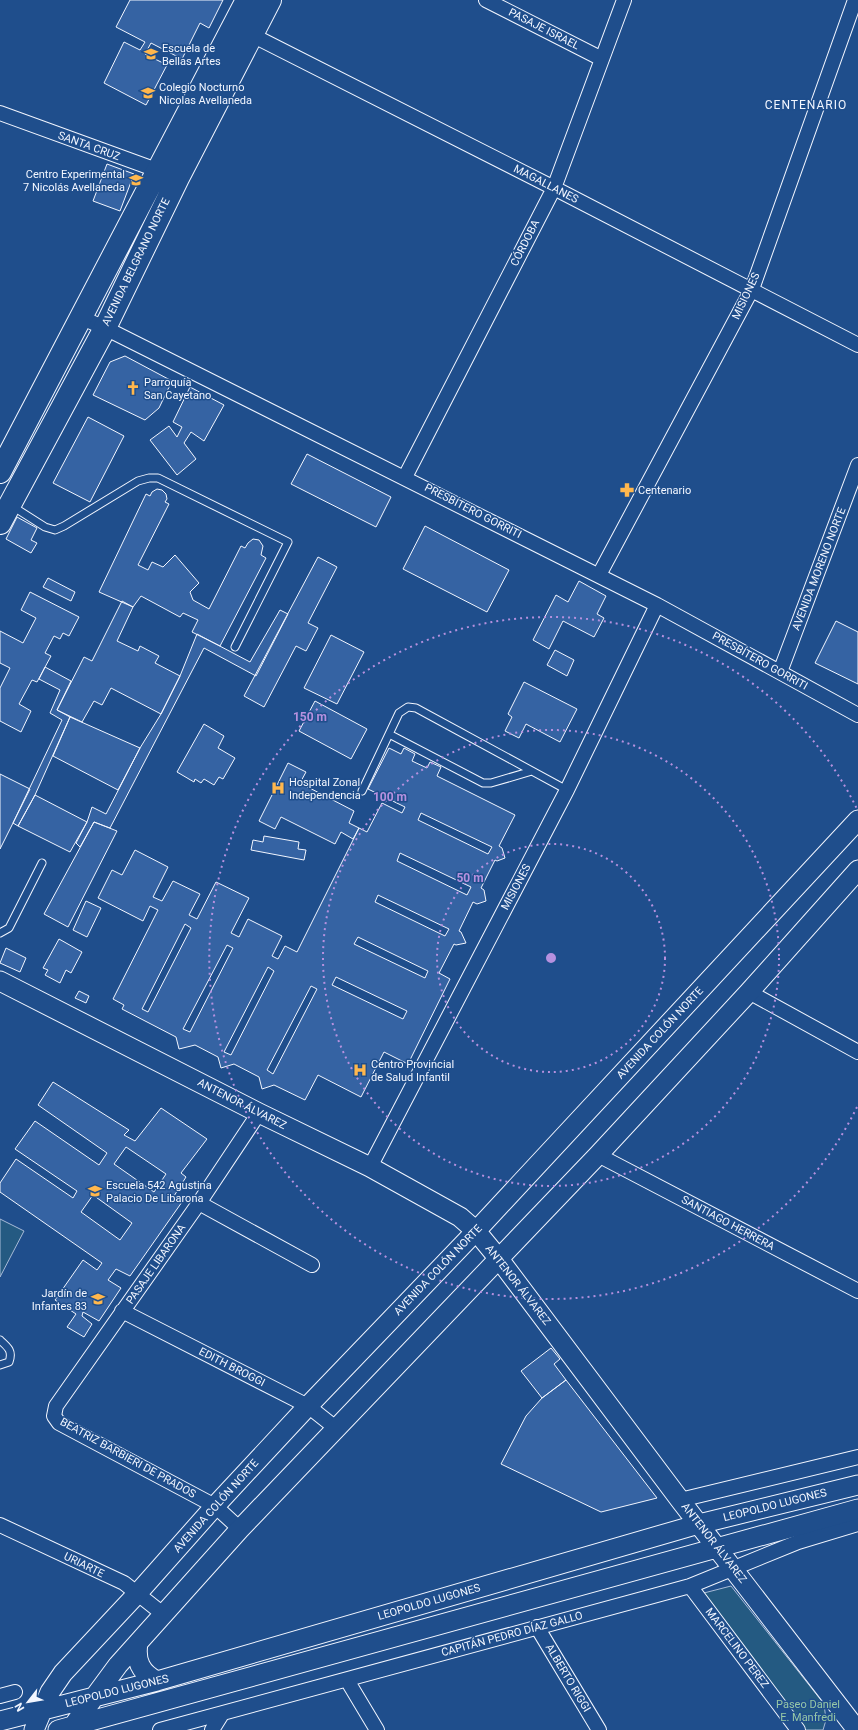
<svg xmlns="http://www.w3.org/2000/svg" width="858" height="1730" font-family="Roboto,sans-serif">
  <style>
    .green { fill: #245a82; stroke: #a8bbd7 }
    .building { fill: #3563a3; stroke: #f2f6ff; fill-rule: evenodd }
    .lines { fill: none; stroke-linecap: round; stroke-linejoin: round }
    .service-casing { stroke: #f2f6ff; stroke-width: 9 }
    .minor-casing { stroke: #f2f6ff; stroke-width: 16 }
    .secondary-casing { stroke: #f2f6ff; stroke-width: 21 }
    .primary-casing { stroke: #f2f6ff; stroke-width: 24 }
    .service { stroke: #1f4e8c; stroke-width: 7 }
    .minor { stroke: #1f4e8c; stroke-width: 14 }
    .secondary { stroke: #1f4e8c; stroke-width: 19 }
    .primary { stroke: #1f4e8c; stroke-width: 22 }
    .ring { fill: none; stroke: #b691df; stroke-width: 2; stroke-dasharray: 2 4 }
    .labels { text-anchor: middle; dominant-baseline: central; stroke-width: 3; stroke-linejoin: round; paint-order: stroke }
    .street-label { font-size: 11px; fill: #f2f6ff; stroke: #1f4e8c }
    .poi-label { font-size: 11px; fill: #f2f6ff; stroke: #1f4e8c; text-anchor: start }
    .park-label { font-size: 11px; fill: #97c8a6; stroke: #1f4e8c }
    .neighbourhood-label { font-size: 12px; letter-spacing: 1px; fill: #f2f6ff; stroke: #1f4e8c }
    .centre { fill: #b691df; stroke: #1f4e8c; stroke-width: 2 }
    .ring-label { font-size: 12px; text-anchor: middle; font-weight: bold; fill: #b691df; stroke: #1f4e8c; stroke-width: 3; stroke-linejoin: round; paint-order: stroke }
  </style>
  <rect width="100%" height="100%" fill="#1f4e8c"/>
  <path class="green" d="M0,1219L24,1231L0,1277Z
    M731,1586L824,1704L826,1720L823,1730H803L700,1594Z"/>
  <path class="building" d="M130,0H223L209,28L200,23L182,59L151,43L145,54L167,65L146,105L104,83L124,42L140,50L145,42L116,27Z
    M107,164L134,174L120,211L93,201Z
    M125,356L172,381L159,408L145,420L93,395L110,362Z
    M190,387L224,405L204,441L191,432L184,443L196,459L177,475L150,440L169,426L177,437L182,427L173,422Z
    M88,417L124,436L90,502L53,483Z
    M307,454L391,497L376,527L291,484Z
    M157,489L162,490L166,494L167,499L165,502L169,504L138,565L148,570L152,562L163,567L175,555L199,583L190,592L193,600L209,609L241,546L245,548L248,543L253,539L259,540L263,546L261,555L266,558L220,646L192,632L198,620L183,613L180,617L141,596L133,607L99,592L146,494L150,496L152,492Z
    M17,517L37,528L31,540L37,543L31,553L6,539Z
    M425,526L509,570L487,612L403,569Z
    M318,557L337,567L308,623L318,628L306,651L296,646L264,707L244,696Z
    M48,578L75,592L71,601L43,587Z
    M579,581L606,596L597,614L604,618L594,637L563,621L549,649L533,640L556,595L568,602Z
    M30,592L79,617L69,636L63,633L60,639L54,636L45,653L51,656L37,682L32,680L19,704L31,711L21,732L0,721V688L10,668L0,663V631L23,643L36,618L21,610Z
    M122,601L133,607L117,641L138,651L140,646L159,656L155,663L180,676L161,714L111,688L102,705L94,701L82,722L57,710L84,657L92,661Z
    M280,610L288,614L256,676L204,648L110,828L94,822L80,847L76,843L87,822L92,807L106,814L140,748L161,714L180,676L197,634L250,662Z
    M836,621L858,632V684L815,663Z
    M331,635L364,652L337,704L304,688Z
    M555,650L574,660L567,676L547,665Z
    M45,667L71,681L57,710L70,717L35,795L18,826L13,823L62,720L50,713L60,690L39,679Z
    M524,682L577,709L560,742L526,724L519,738L505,731L512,717L508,714Z
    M315,701L367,729L351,759L299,731Z
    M70,717L140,748L118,790L53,756Z
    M204,724L224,736L218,748L235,758L223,779L219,777L214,785L204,779L201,783L195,779L194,782L177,772Z
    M389,748L401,754L404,748L415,754L412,761L427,768L430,762L441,767L437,776L515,815L499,846L502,848L505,858L497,861L495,860L481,888L484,890L486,901L477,904L473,902L459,931L461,932L466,943L456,945L454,944L439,973L450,979L408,1064L384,1052L361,1097L318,1075L305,1100L274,1085L262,1089L259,1077L234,1064L221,1068L218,1057L195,1045L179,1049L176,1037L122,1009L124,1005L113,999L158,910L150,906L143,921L98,898L112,870L122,875L135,850L168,867L153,897L162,901L173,881L200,894L189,915L197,919L216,882L249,898L231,933L239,937L248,919L282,936L272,956L278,959L285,946L297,952L359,828L367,832L382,803L402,813L405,807L368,789ZM421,813L492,847L488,854L418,820ZM400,853L471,887L467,895L397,861ZM378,895L449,929L445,936L375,902ZM185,924L191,928L148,1012L142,1009ZM358,937L428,971L425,978L354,944ZM227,945L233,948L190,1032L183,1029ZM268,967L274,971L231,1055L224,1052ZM336,977L407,1011L403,1019L332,985ZM311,986L317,989L273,1074L267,1070Z
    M288,763L306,772L300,783L354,811L349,823L359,828L353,839L341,832L335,844L281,817L275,829L259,821Z
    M0,774L30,789L0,849Z
    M35,795L87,822L70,852L18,826Z
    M94,822L117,831L68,927L44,914Z
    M264,836L299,842L298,849L306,850L304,860L251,850L253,840L263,842Z
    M86,901L101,908L87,937L73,930Z
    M59,939L82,952L71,973L66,970L60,983L45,975L48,970L43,968Z
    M6,948L26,958L20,972L0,963Z
    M79,991L89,996L86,1003L75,998Z
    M53,1082L129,1130L124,1135L135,1141L161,1108L207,1139L181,1173L186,1177L174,1196L182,1202L130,1276L116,1269L108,1280L121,1288L99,1321L83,1312L82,1316L92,1324L84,1337L67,1327L76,1314L55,1300L83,1260L97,1270L102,1263L0,1192V1183L16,1159L73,1198L77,1191L15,1149L35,1121L99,1165L107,1153L38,1105ZM126,1147L166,1174L154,1192L114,1164ZM93,1195L132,1223L120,1240L81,1212Z
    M551,1348L560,1359L554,1364L566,1380L542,1398L521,1371Z
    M566,1380L657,1498L601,1512L501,1464L526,1416L542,1398Z"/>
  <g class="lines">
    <defs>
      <path id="service" d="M12,506L45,527L55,530L64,526L138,481L149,478H158L288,542L235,647
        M389,734L483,783H491L532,771
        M362,791L399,713L408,707L416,708L567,790
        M0,933L9,928L42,863
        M0,1340C8,1347 13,1351 9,1362L0,1365"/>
      <path id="minor" d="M486,0L602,59
        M246,32L554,188L858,345
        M0,113L165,173
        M82,318L105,328L657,605L858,715
        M405,477L554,188L624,0
        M599,575L752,289L855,0
        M780,672L858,465
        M749,992L858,1052
        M598,1155L858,1291
        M370,1167L567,790L657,605
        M199,1203L312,1265
        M122,1311L308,1406L337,1429
        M680,1500L858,1457
        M0,1525L124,1583L163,1614
        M240,1529L215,1506L59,1423L54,1416L56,1406L199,1203L259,1113
        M690,1586L798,1730
        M537,1627L599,1730
        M347,1680L377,1730
        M0,1696L15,1692
        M160,1730L690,1586L798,1542L858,1524
        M212,1730L222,1714"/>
      <path id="secondary" d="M0,981L259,1113L370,1167L460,1217L476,1231L499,1259L680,1500L857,1730
        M138,1643C135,1661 141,1673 157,1681
        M0,1721L157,1681L699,1524L858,1485
        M73,1726L118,1665L240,1529L598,1155L749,992L858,870
        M34,1730L50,1692L63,1673L137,1594L215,1506L308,1406L476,1231L858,820
        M58,1730L858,1509"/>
      <path id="primary" d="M0,472L247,0
        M0,523L105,328L178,178L270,0"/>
    </defs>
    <use href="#service" class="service-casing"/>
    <use href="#minor" class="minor-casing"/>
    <use href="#secondary" class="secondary-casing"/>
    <use href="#primary" class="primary-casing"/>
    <use href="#service" class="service"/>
    <use href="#minor" class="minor"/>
    <use href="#secondary" class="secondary"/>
    <use href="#primary" class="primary"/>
  </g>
  <g class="ring">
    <circle cx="551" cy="958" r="114"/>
    <circle cx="551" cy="958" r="228"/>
    <path d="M857 1107A341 341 0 1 1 857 809"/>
  </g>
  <defs>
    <symbol id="university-bare" viewBox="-9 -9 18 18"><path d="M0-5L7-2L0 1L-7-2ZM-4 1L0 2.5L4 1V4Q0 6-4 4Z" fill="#ffb74d" stroke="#1f4e8c" stroke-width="2.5" paint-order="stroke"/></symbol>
    <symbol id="school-bare" viewBox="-9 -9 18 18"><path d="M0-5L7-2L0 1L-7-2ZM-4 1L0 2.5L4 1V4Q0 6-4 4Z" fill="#ffb74d" stroke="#1f4e8c" stroke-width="2.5" paint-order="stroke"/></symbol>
    <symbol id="church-bare" viewBox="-9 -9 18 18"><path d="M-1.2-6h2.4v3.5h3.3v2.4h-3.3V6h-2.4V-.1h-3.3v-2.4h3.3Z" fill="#ffb74d" stroke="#1f4e8c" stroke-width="2.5" paint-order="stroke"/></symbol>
    <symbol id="pharmacy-bare" viewBox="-9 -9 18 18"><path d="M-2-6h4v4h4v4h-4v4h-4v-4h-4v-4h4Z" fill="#ffb74d" stroke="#1f4e8c" stroke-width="2.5" paint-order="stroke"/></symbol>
    <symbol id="hospital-bare" viewBox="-9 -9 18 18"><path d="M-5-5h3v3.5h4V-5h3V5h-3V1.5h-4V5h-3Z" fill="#ffb74d" stroke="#1f4e8c" stroke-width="2.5" paint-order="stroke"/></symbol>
  </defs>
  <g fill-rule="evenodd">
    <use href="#university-bare" x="141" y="44" width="20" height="20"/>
    <use href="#school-bare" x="138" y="83" width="20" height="20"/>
    <use href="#school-bare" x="126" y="170" width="20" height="20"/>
    <use href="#church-bare" x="123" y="378" width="20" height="20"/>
    <use href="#pharmacy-bare" x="617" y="480" width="20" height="20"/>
    <use href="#hospital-bare" x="268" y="778" width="20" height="20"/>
    <use href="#hospital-bare" x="350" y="1060" width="20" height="20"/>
    <use href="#school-bare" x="85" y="1181" width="20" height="20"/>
    <use href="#school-bare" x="88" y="1289" width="20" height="20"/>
  </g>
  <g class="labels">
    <g class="street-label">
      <text transform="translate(544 29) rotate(27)">PASAJE ISRAEL</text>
      <text transform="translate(89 146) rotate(20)">SANTA CRUZ</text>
      <text transform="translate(546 184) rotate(27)">MAGALLANES</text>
      <text transform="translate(525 243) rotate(-63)">CÓRDOBA</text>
      <text transform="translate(136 262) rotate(-64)">AVENIDA BELGRANO NORTE</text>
      <text transform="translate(746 296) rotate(-65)">MISIONES</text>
      <text transform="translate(473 511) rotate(27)">PRESBÍTERO GORRITI</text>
      <text transform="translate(819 569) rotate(-69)">AVENIDA MORENO NORTE</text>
      <text transform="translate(760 661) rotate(29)">PRESBÍTERO GORRITI</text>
      <text transform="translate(516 887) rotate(-62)">MISIONES</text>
      <text transform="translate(660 1033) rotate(-47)">AVENIDA COLÓN NORTE</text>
      <text transform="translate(242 1104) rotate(27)">ANTENOR ÁLVAREZ</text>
      <text transform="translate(728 1223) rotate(28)">SANTIAGO HERRERA</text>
      <text transform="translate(156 1264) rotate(-55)">PASAJE LIBARONA</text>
      <text transform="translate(438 1270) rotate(-46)">AVENIDA COLÓN NORTE</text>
      <text transform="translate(518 1285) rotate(52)">ANTENOR ÁLVAREZ</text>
      <text transform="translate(232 1367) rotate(27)">EDITH BROGGI</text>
      <text transform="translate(128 1458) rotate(29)">BEATRIZ BARBIERI DE PRADOS</text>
      <text transform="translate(775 1505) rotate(-14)">LEOPOLDO LUGONES</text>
      <text transform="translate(216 1506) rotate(-48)">AVENIDA COLÓN NORTE</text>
      <text transform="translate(714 1543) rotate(52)">ANTENOR ÁLVAREZ</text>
      <text transform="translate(84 1565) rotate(26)">URIARTE</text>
      <text transform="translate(429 1602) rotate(-16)">LEOPOLDO LUGONES</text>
      <text transform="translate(512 1634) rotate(-15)">CAPITÁN PEDRO DÍAZ GALLO</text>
      <text transform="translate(737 1648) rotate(53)">MARCELINO PEREZ</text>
      <text transform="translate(568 1678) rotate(59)">ALBERTO RIGGI</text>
      <text transform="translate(117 1691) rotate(-14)">LEOPOLDO LUGONES</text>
    </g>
    <g class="poi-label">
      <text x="162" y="48">Escuela de<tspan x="162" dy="13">Bellas Artes</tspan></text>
      <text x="159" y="87">Colegio Nocturno<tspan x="159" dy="13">Nicolas Avellaneda</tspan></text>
      <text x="125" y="174" text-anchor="end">Centro Experimental<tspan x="125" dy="13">7 Nicolás Avellaneda</tspan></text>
      <text x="144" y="382">Parroquía<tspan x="144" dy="13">San Cayetano</tspan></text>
      <text x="638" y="490">Centenario</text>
      <text x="289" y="782">Hospital Zonal<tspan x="289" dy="13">Independencia</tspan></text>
      <text x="371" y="1064">Centro Provincial<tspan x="371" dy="13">de Salud Infantil</tspan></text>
      <text x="106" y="1185">Escuela 542 Agustina<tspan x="106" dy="13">Palacio De Libarona</tspan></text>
      <text x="87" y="1293" text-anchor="end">Jardín de<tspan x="87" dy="13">Infantes 83</tspan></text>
    </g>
    <g class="park-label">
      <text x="808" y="1704">Paseo Daniel<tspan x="808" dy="13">E. Manfredi</tspan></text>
    </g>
    <g class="neighbourhood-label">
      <text x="806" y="105">CENTENARIO</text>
    </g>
  </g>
  <circle cx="551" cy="958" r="6" class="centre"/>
  <g class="ring-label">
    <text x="310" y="721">150 m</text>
    <text x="390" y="801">100 m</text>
    <text x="470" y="882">50 m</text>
  </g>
  <g transform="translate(28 1702) rotate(239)" stroke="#1f4e8c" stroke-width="3" paint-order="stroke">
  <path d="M0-3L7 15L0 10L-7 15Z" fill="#f2f6ff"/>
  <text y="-6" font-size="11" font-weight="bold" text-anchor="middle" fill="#f2f6ff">N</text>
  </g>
</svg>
